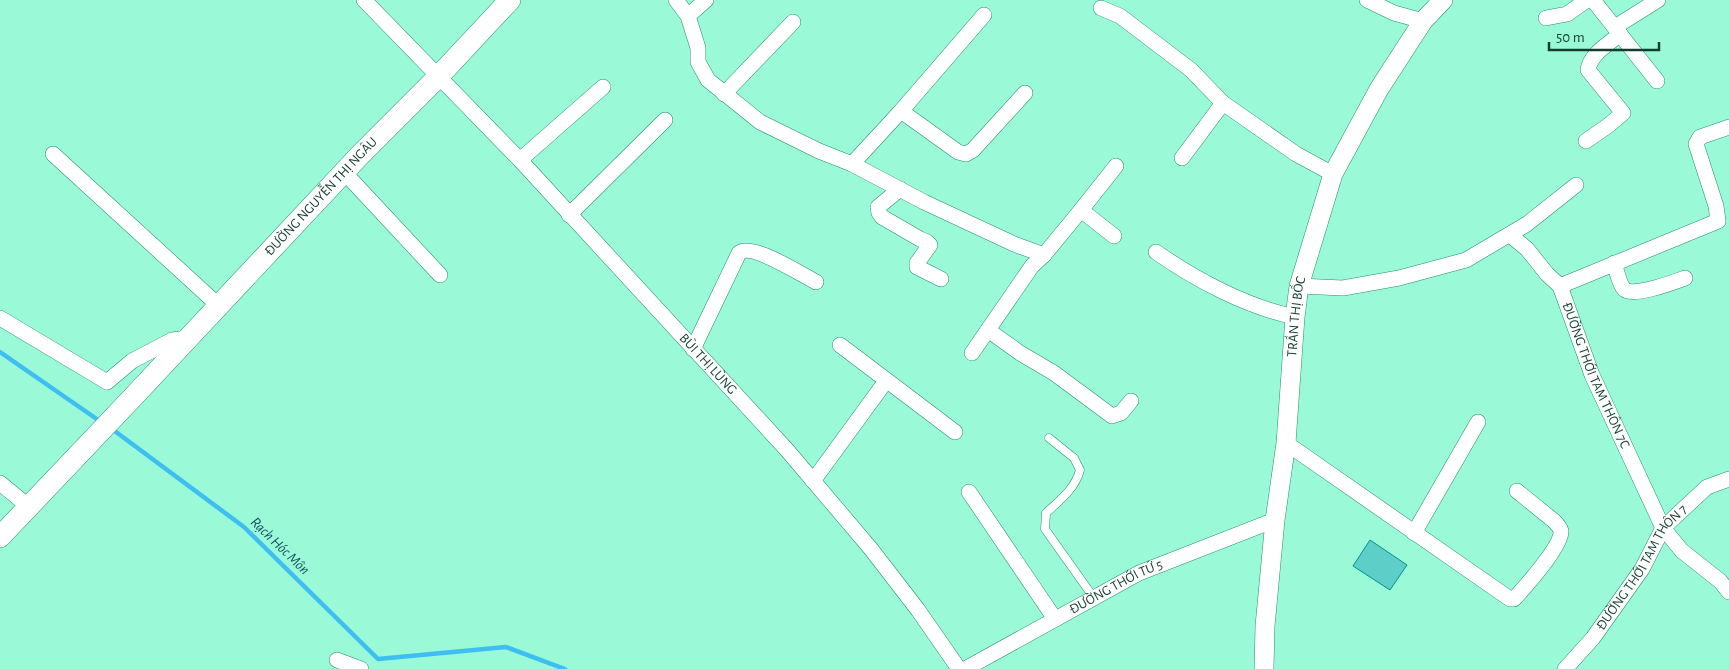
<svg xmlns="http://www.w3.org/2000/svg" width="1729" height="669" font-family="'Alegreya Sans',sans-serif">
<rect width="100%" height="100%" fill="#9afad8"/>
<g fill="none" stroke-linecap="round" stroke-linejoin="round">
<g stroke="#3fbef1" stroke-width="4.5">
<polyline points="0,352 101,422"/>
<polyline points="112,429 244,527 378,659 506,647 565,669"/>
</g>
</g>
<polygon fill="#5ecfc8" stroke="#00928c" points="1370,540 1407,565 1390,590 1353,566"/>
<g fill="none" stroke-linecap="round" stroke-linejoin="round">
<g stroke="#268e70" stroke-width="9">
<path id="service" d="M1049,438L1074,458L1080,470C1075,489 1060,500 1046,513L1045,529L1094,598"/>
</g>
<g stroke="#268e70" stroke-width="16">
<g id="minor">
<path id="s1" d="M364,0L520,160L787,450L871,549L918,610L959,669"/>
<polyline points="676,0 688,16 698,48 698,62 708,80 760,122 819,151 852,164 924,202 1014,244 1044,255 1081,210 1114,236"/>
<polyline points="1367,0 1394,13 1423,21"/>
<polyline points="1593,0 1657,81"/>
<polyline points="1101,8 1120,16 1191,70 1223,103 1296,154 1333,174"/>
<polyline points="688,16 706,0"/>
<polyline points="1546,18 1567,14 1587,0"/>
<polyline points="1615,27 1658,0"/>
<polyline points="724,94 793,22"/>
<polyline points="901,111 958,152 966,154 973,150 1025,93"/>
<path d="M1586,141L1609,125L1623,113L1588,70C1590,54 1609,44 1620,34"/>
<polyline points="53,154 218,305"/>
<polyline points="1182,158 1223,103"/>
<polyline points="520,160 603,87"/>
<polyline points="852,164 901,111 984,15"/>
<polyline points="344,172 440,275"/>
<polyline points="900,189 878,207 879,213 882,217 920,239 927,242 930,245 917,263 917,267 941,279"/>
<polyline points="1081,210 1116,166"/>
<polyline points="569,215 665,120"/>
<path id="s2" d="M1510,235L1527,249L1547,274L1560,286L1592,375L1663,528L1682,551L1720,581L1729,592"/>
<path d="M1156,252C1196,280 1247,307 1295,317"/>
<path d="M1614,263C1617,271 1619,284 1624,289C1632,298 1674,282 1685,278"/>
<polyline points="1299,286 1343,288 1399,278 1466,260 1527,224 1576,185"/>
<polyline points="1560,286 1718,221 1716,206 1696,144 1700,137 1729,127"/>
<polyline points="0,318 107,382 132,361 172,340 189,338"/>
<polyline points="988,330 1020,353 1054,373 1112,416 1121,413 1131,401"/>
<polyline points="840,345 955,432"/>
<path d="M693,349L739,253C751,242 802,275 816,282"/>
<polyline points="972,353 1032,266 1044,255"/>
<path d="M1286,443L1510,599H1514C1525,587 1562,546 1561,531C1560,527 1557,524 1554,521L1517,491"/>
<polyline points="813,481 886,381"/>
<polyline points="0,483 28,506"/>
<polyline points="969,492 1055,619"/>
<polyline points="1414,533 1478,422"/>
<polyline points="337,660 361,669"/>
<path id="s3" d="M965,669L1139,573L1275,520"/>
<path id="s4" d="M1565,669L1593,638L1642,569L1663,528L1707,487L1729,479"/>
</g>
</g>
<g stroke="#268e70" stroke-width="20">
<g id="tertiary">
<path id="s5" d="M1264,669L1265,626L1275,520L1286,443L1295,317L1299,286L1333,174L1379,89L1423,21L1443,0"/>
</g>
</g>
<g stroke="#268e70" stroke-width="22">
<g id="secondary">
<path id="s6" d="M0,537L134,396L360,155L438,77L510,0"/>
</g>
</g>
<use href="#service" stroke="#fff" stroke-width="8"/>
<use href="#minor" stroke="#fff" stroke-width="15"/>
<use href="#tertiary" stroke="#fff" stroke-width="19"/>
<use href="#secondary" stroke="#fff" stroke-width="21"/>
</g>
<g text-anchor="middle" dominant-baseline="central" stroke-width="4.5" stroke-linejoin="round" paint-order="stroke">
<g font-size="14" fill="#143d30" stroke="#9afad8">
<text stroke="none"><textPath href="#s6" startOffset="468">ĐƯỜNG NGUYỄN THỊ NGÂU</textPath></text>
<text stroke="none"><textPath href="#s5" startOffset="354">TRẦN THỊ BỐC</textPath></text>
<text stroke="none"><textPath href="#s1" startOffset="501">BÙI THỊ LÙNG</textPath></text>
<text stroke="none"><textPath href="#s2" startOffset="168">ĐƯỜNG THỚI TAM THÔN 7C</textPath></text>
<text stroke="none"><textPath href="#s4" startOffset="128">ĐƯỜNG THỚI TAM THÔN 7</textPath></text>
<text stroke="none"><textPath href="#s3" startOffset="172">ĐƯỜNG THỚI TỨ 5</textPath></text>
</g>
<g font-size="15" font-style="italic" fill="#1c4f64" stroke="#9afad8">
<text transform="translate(280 546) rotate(44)">Rạch Hóc Môn</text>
</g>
</g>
<path d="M1549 42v8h110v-8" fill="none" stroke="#143d30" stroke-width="2.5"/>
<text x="1556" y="42" font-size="15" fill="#143d30" stroke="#9afad8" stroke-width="4" paint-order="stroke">50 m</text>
</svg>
